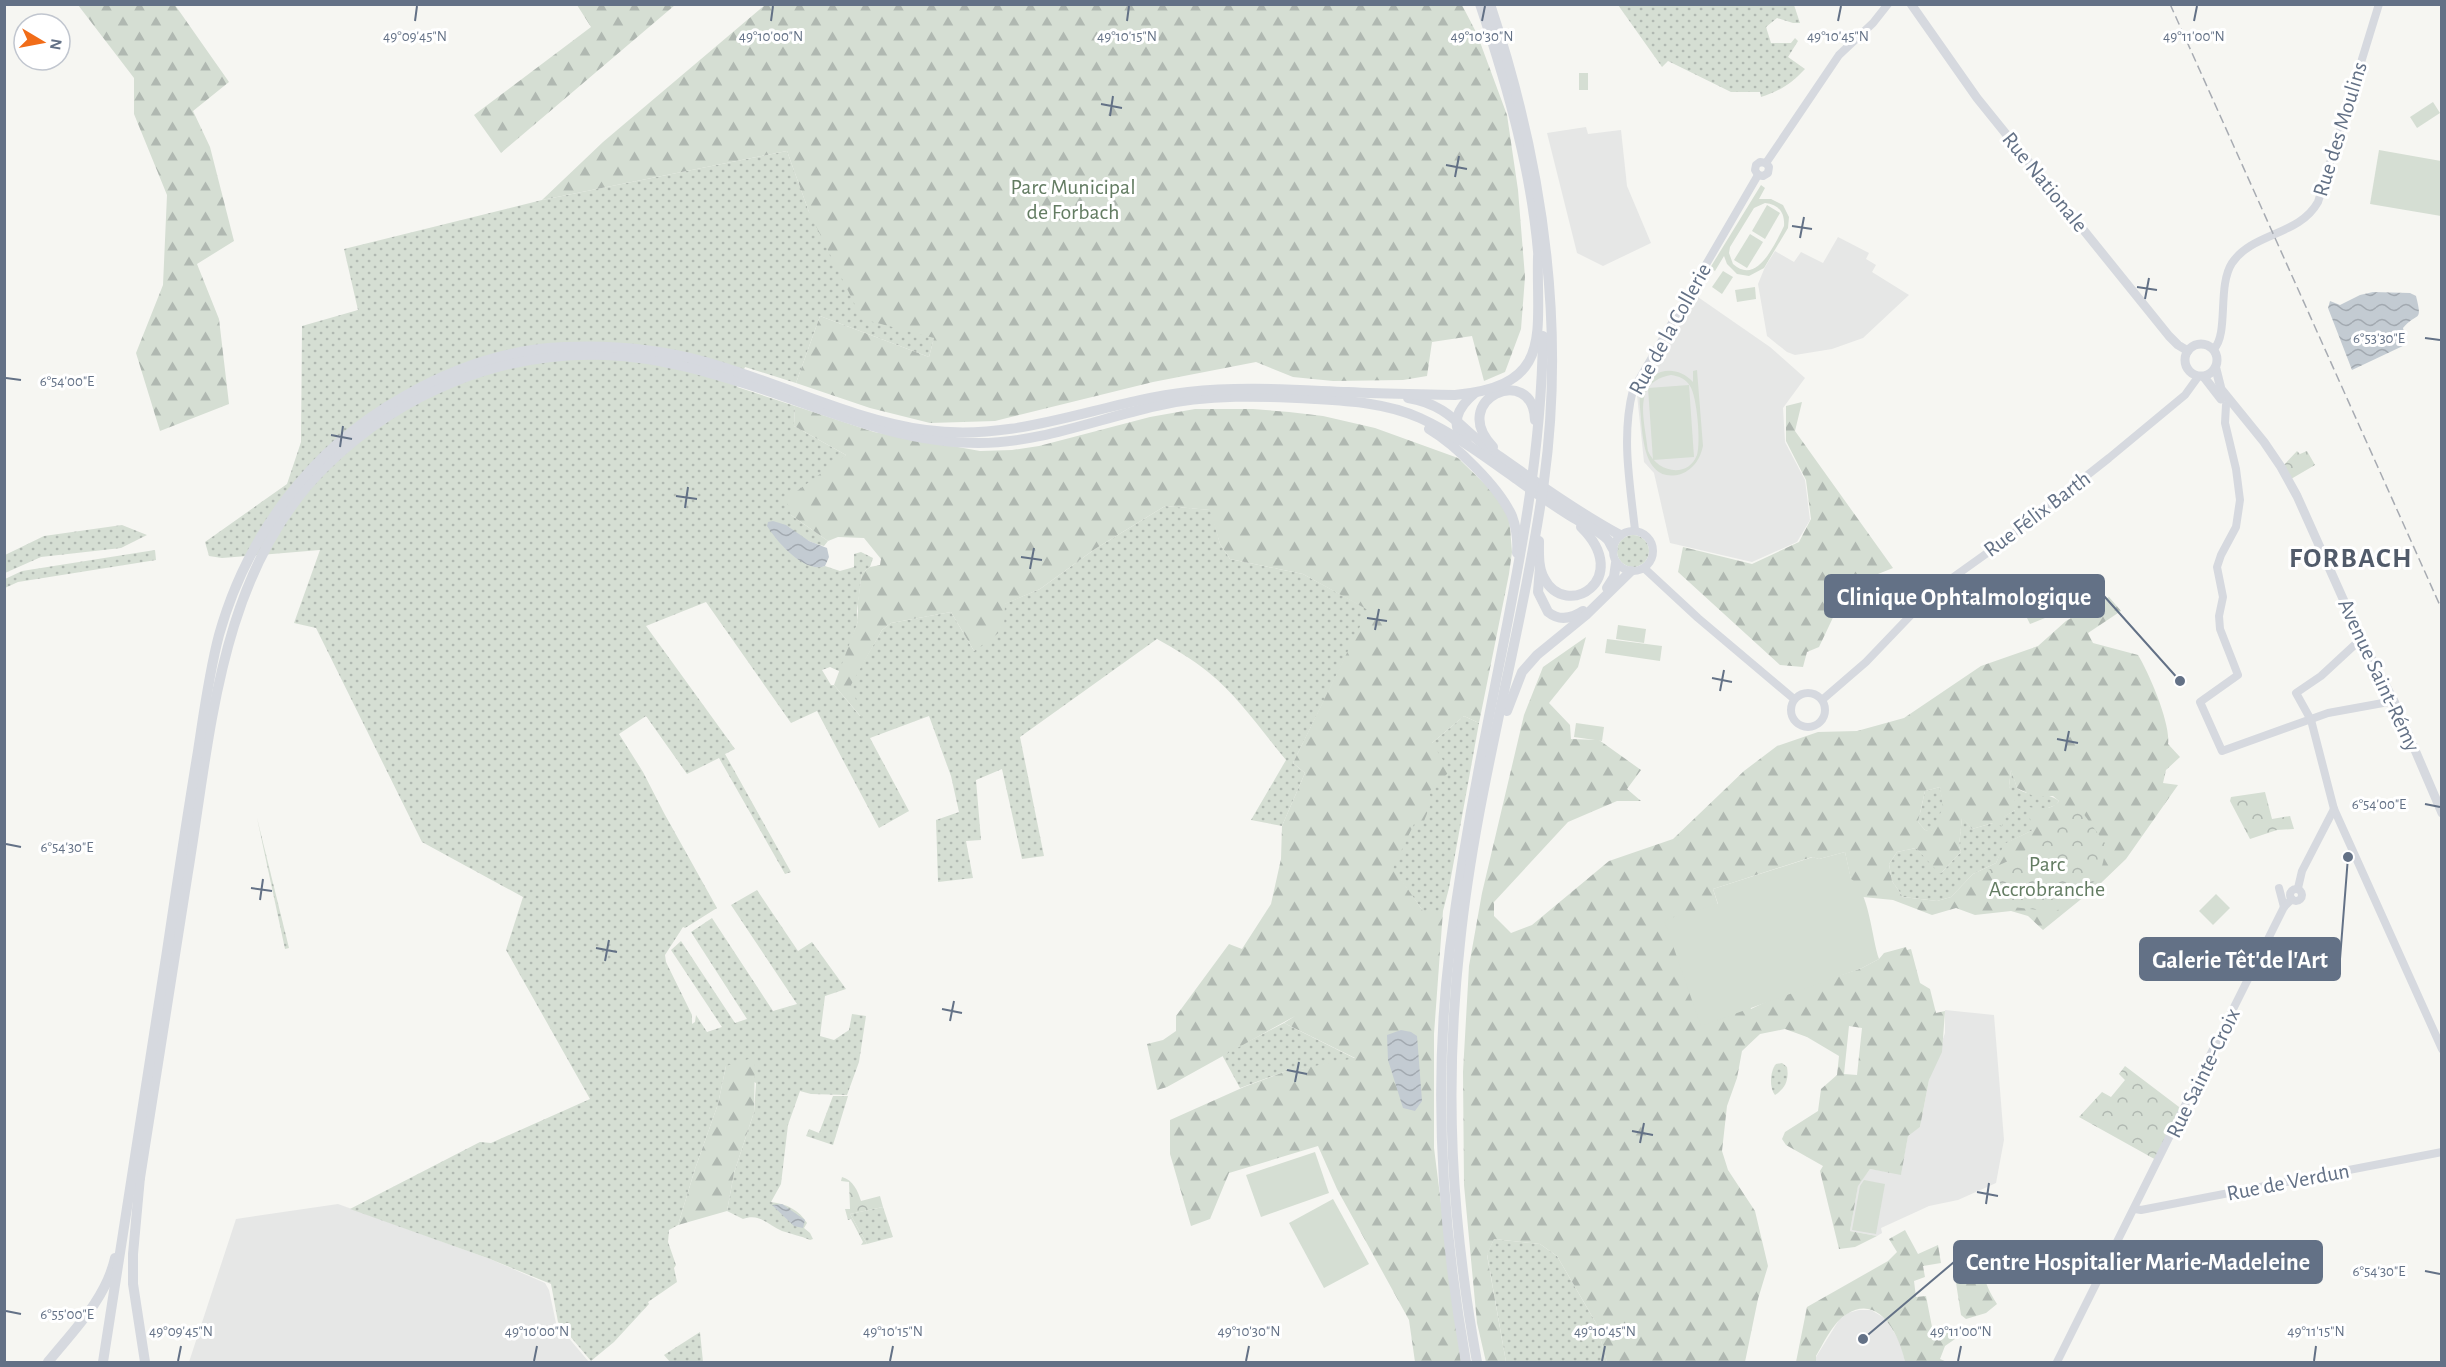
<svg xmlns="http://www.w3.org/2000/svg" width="2446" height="1367" font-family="'Alegreya Sans',sans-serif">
<defs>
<pattern id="grass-dots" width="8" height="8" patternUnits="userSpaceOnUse" patternTransform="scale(1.5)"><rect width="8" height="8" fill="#d5ded3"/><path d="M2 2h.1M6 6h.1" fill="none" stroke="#b0b8b1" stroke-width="1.8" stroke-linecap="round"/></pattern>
<pattern id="forest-firs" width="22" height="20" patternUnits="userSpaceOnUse" patternTransform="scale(1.5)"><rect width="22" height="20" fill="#d5ded3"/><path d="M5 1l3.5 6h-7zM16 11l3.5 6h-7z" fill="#b0b8b1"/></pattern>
<pattern id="park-crowns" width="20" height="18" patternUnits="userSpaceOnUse" patternTransform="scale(1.5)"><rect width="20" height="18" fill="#d5ded3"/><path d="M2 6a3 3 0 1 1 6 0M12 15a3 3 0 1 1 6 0" fill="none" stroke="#b0b8b1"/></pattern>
<pattern id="water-waves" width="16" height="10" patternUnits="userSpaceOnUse" patternTransform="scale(1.5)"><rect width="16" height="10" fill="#c3cbd2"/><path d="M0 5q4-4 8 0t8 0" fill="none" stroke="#a2a9b0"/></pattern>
</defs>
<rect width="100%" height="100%" fill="#f6f6f2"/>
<g fill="#e6e7e6">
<polygon points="1586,127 1588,134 1621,130 1627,186 1651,243 1603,266 1577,253 1547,133"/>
<polygon points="1838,237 1869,253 1866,259 1876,265 1872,272 1909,295 1863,338 1832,349 1795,355 1787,352 1767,336 1758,284 1765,267 1775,251 1794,262 1801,252 1823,263"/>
<polygon points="1695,295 1770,347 1805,378 1783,408 1785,442 1805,480 1810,520 1797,542 1752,562 1670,543 1654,473 1644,462 1637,395"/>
<polygon points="1945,1010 1994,1015 2004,1140 1996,1183 1958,1200 1929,1206 1916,1212 1881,1228 1882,1233 1877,1236 1850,1231 1858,1185 1870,1169 1901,1174 1908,1135 1920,1127 1929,1080 1945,1033"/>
<polygon points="338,1204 490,1259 545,1283 549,1290 556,1323 589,1362 189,1362 236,1219"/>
<polygon points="1859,1310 1871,1310 1886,1319 1901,1344 1905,1362 1816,1362 1816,1357 1839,1320 1848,1313"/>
</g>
<g fill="url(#grass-dots)">
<path d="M1618,5H1794L1800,23H1793L1777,18L1766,27L1771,43H1791L1795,38L1798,41L1788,57L1805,69C1792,83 1780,91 1761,97L1760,92H1731L1668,61L1662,67Z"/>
<path d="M787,151L809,212L934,338L929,357L820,316L796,383L745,367L737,387L795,406L794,426L846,455L791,515L828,541L824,546C812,543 797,537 789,527L785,548C795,557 811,571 825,566L840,571L854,567V554L861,552L873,558L870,567L862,573L857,611L858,621L841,672L830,667L822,670L831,685H834L860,716L850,685L882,630L891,623L951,612L974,651L1004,604L1040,589L1095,549L1165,506L1211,510L1220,544L1230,559L1303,574L1369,610L1293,763L1305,773L1282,826L1251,820L1286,760C1261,730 1238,696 1208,672C1192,659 1175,649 1157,639L1020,737L1044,856L1022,859L1002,769L976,780L981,840L966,841L973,878L938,882L936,820L959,812L951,776L929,716L870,738L909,811L879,828L817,711L791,723L706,602L646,626L735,749L725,754L791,872L785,874L719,758L687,774L646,716L619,734L643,772L664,813L717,908L685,928L683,927L665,955L666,962L692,1015V1024L695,1022L696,1015L707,1032L722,1027L671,950L681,941L735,1023L747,1019L691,932L712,918L773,1011L797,1004L731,905L757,890L798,951L812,942L846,989L825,996L820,1036L834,1040L849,1030L852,1014L866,1016L859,1062L847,1095L811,1094L800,1091L788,1125L781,1184L771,1202C787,1204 799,1210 807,1223L804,1228L810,1233L813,1239L810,1240C801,1236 791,1234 782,1231C768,1225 760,1213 743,1219L727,1211L734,1173L754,1112L756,1083L726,1066L718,1104L695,1169L678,1225L669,1230L668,1242L676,1265L674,1268L677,1282L648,1302L649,1304L614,1342L591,1361L558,1322L551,1284L490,1259L350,1209L480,1142L491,1143L590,1099L506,950L523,897L422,842L316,628L294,623L320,550L222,558L209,556L205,542L287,484L301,442L302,326L358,310L344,249L542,200Z"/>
<polygon points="122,525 147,535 121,548 41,557 5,573 5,555 44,536"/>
<circle cx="1633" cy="551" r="16"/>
<polygon points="155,550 156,560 18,582 5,588 5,579 22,571"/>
<polygon points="1464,716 1479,723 1449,888 1443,911 1423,911 1392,868 1428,792 1432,743"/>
<path d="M2011,769L2017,788C2031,799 2046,790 2059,801L2056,805L2045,809L2033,830L2005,844L1996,863L1973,874L1951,897L1937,901L1903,897L1892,881L1889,864L1897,852L1916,848L1941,873L1961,852L1959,846L1962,817L1972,829L1993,823L2015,810L2009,786Z"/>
<polygon points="1940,787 1944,808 1931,832 1925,830 1918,822 1925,791"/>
<polygon points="257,818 289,948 285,949"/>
<polygon points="1284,1023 1356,1059 1284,1072 1240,1088 1222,1055"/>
<path d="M1782,1063L1787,1067C1789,1079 1786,1088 1775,1095C1769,1088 1770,1071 1776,1064Z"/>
<polygon points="833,1096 848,1096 833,1145 806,1136 809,1129 819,1133"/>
<polygon points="883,1207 893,1237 867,1244 850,1214"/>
<polygon points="1494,1239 1540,1244 1557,1256 1596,1323 1607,1362 1506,1362 1487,1254"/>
<polygon points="700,1332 703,1362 670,1362 664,1355"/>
</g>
<g fill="url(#forest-firs)" fill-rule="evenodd">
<polygon points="78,5 175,5 229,82 193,111 210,147 234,241 197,264 219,319 229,404 160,431 136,353 163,285 167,195 134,114 134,78"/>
<polygon points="577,5 675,5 501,153 474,115 591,27"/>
<polygon points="765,5 1462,5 1477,34 1507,115 1518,190 1525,277 1521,329 1505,372 1484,381 1472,336 1432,342 1427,376 1403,380 1333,381 1293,377 1256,362 1153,382 995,421 930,423 870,408 796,383 820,316 929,357 934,338 862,319 809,212 787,151 542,200 603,142"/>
<polygon points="1802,402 1795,431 1893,568 1848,586 1819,647 1807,652 1803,667 1780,665 1678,572 1683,547 1752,564 1799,542 1811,519 1806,480 1786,441 1786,406"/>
<polygon points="795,406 874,432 980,451 1012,450 1039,446 1150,417 1195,409 1253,409 1289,412 1323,416 1375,428 1458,458 1492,491 1509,515 1512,552 1509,574 1479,723 1464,716 1432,743 1450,771 1429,792 1432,801 1424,821 1415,822 1393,868 1423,911 1443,911 1434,1034 1434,1148 1461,1362 1415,1362 1409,1320 1337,1189 1318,1146 1229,1173 1210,1219 1191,1226 1170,1154 1170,1120 1244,1087 1284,1072 1355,1058 1284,1023 1295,1016 1167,1087 1157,1090 1147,1044 1163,1040 1176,1031 1176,1016 1229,944 1242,949 1271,904 1281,859 1282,826 1305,773 1293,763 1368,610 1303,574 1230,559 1220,544 1210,510 1165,506 1095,549 1040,589 1005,604 1004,629 974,651 951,612 891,623 882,630 851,685 862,718 834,685 858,621 858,601 862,573 870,567 880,565 881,559 864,538 838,537 828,541 791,515 786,499 846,455 794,426"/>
<path d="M2109,597L2121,611L2088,633L2093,643L2138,655C2149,673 2171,724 2168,744L2180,757L2166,770L2163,783L2178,785L2126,859L2101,883L2043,930L2028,916L2011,911L1975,915L1956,908L1932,915L1893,900L1863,897L1851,880L1845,852L1819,859L1812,857L1713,889L1751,1009L1776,997L1862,968L1879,959L1884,953L1906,947L1907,950L1911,949L1920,983L1930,989L1936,1013L1945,1011L1942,1052L1929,1080L1920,1127L1908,1136L1901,1175L1870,1169L1858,1186L1850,1231L1877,1236L1855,1247L1839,1249L1820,1171L1823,1166L1786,1145L1782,1139L1785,1132L1818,1111L1821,1089L1837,1075L1839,1056L1807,1037L1785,1029L1760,1034L1742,1051L1737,1078L1727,1106L1722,1151L1728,1170L1755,1211L1768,1266L1758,1299L1745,1362H1607L1596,1323L1557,1256L1540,1244L1494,1239L1487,1255L1506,1362H1486L1477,1323L1464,1185L1463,1072L1469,966L1482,893L1524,715L1543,667L1586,637L1578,667L1549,703L1570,725L1571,739L1599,740L1641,770L1627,789L1641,801H1617L1568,822L1494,902V916L1511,933L1532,925L1609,861L1673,839L1744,771L1777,746L1818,732L1857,731L1904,718L1981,666L2038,646L2066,621ZM2011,770L2017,788L2033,796H2053L2059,801C2052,811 2038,808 2027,807L2033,830L2004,844L1996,863L1973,874L1951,897L1937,901L1903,897L1892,881L1889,864L1897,852L1916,848L1940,874L1961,852L1959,846L1962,818L1972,829L1993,823L2002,826L2004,817L2015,810L2017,806L2009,786ZM1940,787L1943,808L1931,831L1925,830L1918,822L1925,791ZM1849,1026L1862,1028L1857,1075L1844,1074Z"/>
<polygon points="755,1057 754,1112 734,1173 727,1211 678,1225 695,1169 718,1104 726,1066"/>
<path d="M1905,1230L1918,1254L1938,1245L1941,1263L1923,1266L1925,1277L1914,1281L1916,1297L1926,1296L1933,1332L1950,1329L1955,1339L1945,1346L1940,1359L1947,1362H1905C1900,1337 1880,1293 1847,1314C1833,1322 1824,1343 1816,1356V1362H1796L1807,1307L1888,1261L1897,1252L1889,1239Z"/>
<path d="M1973,1246L1983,1251C1980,1271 1986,1287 1997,1304L1986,1313L1966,1319L1961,1315L1954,1270L1967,1267V1248Z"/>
</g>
<g fill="url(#park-crowns)">
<polygon points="2297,451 2300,454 2307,451 2315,465 2291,479 2283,466"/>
<polygon points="2265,792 2272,819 2290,816 2294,829 2277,830 2250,839 2230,801 2231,797"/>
<polygon points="2080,809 2107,846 2099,878 2055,912 2013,907 1988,870 2015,858"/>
<polygon points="2125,1066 2183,1110 2158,1161 2079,1117 2102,1092 2111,1097 2125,1080 2119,1074"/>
<path d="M842,1177C853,1180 858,1191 861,1201L880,1196L883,1207L850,1214L867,1244L861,1245L863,1242L851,1219L848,1220L845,1209H850L849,1182L841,1181Z"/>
</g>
<g fill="#d5ded3" fill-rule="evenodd">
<rect x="1579" y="73" width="9" height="17"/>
<polygon points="2433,102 2440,113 2417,128 2410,117"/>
<polygon points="2379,150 2441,161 2441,216 2370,204"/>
<path d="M1761,185L1765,188L1759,199H1771L1783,205L1789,217L1788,228L1764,268L1749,276L1737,274L1727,264L1724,256L1715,271L1710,268ZM1765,203C1778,204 1785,212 1784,226C1775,244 1757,286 1733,264L1729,253L1730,247L1754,208Z"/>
<polygon points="1767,205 1780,213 1765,239 1752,231"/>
<polygon points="1750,234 1763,242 1747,268 1734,260"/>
<polygon points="1723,271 1733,277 1722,294 1712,287"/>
<polygon points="1755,287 1756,299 1737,302 1735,290"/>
<path d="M1697,370L1703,446C1700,459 1694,469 1681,474C1646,484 1643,442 1641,420C1641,411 1638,400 1641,392C1651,368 1676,364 1693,382V371ZM1671,375C1679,376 1686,379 1690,386C1697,396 1701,443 1697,455C1687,480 1656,471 1648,451C1645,420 1631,382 1671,375Z"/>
<polygon points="1689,385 1694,457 1653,460 1648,388"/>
<polygon points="2042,609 2045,618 2030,624 2026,616"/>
<polygon points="1618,625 1646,629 1644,643 1616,639"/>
<polygon points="1607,639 1662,646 1660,661 1605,653"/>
<polygon points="1576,723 1604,727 1602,741 1574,737"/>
<path d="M1845,852L1851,879C1869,889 1872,940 1879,959L1862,968L1701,1026L1664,920L1718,904L1713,889L1813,857L1819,859Z"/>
<polygon points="2216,894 2230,908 2213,925 2199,911"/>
<polygon points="1315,1152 1329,1193 1261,1217 1246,1175"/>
<polygon points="1864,1180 1885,1184 1876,1234 1852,1230 1860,1186"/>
<polygon points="1333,1199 1369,1264 1324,1288 1289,1223"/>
</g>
<g fill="url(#water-waves)">
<path d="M2373,292L2410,293L2416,296C2423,324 2417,311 2403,328L2407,344L2352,370L2328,308L2330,301L2340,305L2360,295Z"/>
<path d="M773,521L786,525L809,541L827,548L829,557L825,566C805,574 777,542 767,526L768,522Z"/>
<polygon points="1401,1030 1411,1032 1417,1036 1422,1101 1415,1111 1403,1108 1388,1060 1387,1035"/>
<polygon points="782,1204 805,1220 803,1228 794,1226 772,1205"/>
</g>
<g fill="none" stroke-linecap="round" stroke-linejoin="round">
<g stroke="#d6d9df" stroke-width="8">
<polyline points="1766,163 1839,55 1873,23 1888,4"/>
<polyline points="1758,175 1755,170 1756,165 1760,162 1766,163"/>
<polyline points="1758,175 1763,176 1768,173 1769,167 1766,163"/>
<path d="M2214,349C2229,333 2217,286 2232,263C2253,232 2299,236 2318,202L2379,4"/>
<polyline points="2226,405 2225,423 2236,469 2240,500 2236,527 2221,555 2217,567 2223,597 2219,616 2220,629 2238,675 2200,702 2222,751 2328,713 2394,701"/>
<path d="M1635,530C1630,484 1621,436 1633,390L1758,175"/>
<circle cx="1633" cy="551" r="20"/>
<polyline points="1644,568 1698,618 1794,699"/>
<polyline points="2361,639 2321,676 2296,693 2311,720 2334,809 2442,1049"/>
<circle cx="1808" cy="710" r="17"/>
<polyline points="1822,700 1866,662 1934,591 2004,541 2109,458 2185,395 2198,377"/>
<polyline points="2279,888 2284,907"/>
<polyline points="2298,888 2302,871 2334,809"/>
<circle cx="2296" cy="895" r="6"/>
<polyline points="2135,1209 2141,1210 2442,1152"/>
<polyline points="2057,1362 2284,907 2292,899"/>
</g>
<g stroke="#d6d9df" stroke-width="9">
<polyline points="1911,4 1977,98 2169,336 2178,345 2188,351"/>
<circle cx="2201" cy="360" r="16"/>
<polyline points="2216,369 2221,389 2264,442 2281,467 2297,496 2361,639 2394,701 2442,813"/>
<polyline points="2204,377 2221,399"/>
</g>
<g stroke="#d6d9df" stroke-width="10">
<path d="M1480,4C1508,88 1533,175 1539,264"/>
<path d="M1408,398C1448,404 1462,430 1492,451C1533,480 1576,511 1620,535"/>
<path d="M1429,429C1456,445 1499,487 1512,516C1516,527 1518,540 1517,553"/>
<path d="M1467,443C1448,425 1458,407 1475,393"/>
<path d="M1493,447C1447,399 1533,362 1535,420"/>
<path d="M1539,541C1539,553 1538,567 1544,578C1566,621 1634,579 1581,527"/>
<path d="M1540,567L1538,592L1548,612C1559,621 1571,619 1583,611"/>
<polyline points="1607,588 1614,577 1616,563"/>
<polyline points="1507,711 1522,672 1537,655 1586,615 1631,571"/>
<polyline points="140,1177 133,1254 133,1284 145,1362"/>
<path d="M140,1178C156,1076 172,974 188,872C211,732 219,571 326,466C401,392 501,351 606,355C660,357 712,373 762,389C834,413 902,443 979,443C1040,443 1097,419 1156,406C1208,394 1262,396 1315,399C1350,401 1387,403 1420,418C1455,434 1487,458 1519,481C1536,493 1554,506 1572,517C1583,524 1599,530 1608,540C1610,543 1611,546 1613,549"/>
<path d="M48,1362C73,1331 106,1299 115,1258"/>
<path d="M103,1362C125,1225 146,1088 167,951C177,884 187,817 198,751C204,712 209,673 219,635C247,535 312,448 403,397C452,369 508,349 565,347C611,345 657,349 702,361C777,381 848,419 926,430C1019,443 1099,402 1188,392C1242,386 1295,390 1348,392C1384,394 1419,394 1455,395C1555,386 1536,333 1538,257"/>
<path d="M1466,1362C1442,1227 1433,1085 1450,948C1459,877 1471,807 1485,737C1511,601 1541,477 1543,336"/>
<path d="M1477,1362C1451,1219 1444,1088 1460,943C1476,787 1522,636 1544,481C1566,320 1541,157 1490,4"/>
</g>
<polyline stroke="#a7abb2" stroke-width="1.5" stroke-dasharray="9 4.5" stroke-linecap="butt" points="2170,4 2442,610"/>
</g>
<path fill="none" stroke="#637186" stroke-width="2" d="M415,21L417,6M771,21L773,6M1127,21L1129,6M1482,21L1485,6M1838,21L1841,6M2194,21L2197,6M1101,104L1122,108M1110,116L1113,96M1446,165L1467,169M1455,177L1459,156M1792,226L1812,229M1800,238L1804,217M2137,287L2157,290M2145,299L2149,278M2425,338L2440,340M6,378L21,380M331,435L352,439M340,447L343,426M676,496L697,499M685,508L688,487M1021,557L1042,560M1030,569L1034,548M1367,618L1387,621M1375,630L1379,609M1712,678L1732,682M1720,691L1724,670M2057,739L2078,743M2065,751L2069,731M2425,804L2440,807M6,844L21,847M251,888L272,891M260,900L263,879M596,948L617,952M605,961L609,940M942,1009L962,1013M950,1021L954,1001M1287,1070L1307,1074M1295,1082L1299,1062M1632,1131L1653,1135M1640,1143L1644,1123M1977,1192L1998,1196M1986,1204L1989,1183M2425,1271L2440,1274M6,1311L21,1314M178,1361L181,1346M534,1361L537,1346M890,1361L893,1346M1246,1361L1249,1346M1602,1361L1605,1346M1958,1361L1961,1346M2314,1361L2316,1346"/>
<g text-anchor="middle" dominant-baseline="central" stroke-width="6" stroke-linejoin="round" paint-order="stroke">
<g font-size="22" fill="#637186" stroke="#fff">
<text transform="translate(2340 129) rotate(-73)">Rue des Moulins</text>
<text transform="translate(2045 182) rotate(51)">Rue Nationale</text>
<text transform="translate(1670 329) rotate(-61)">Rue de la Collerie</text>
<text transform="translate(2037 514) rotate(-37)">Rue Félix Barth</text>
<text transform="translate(2379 675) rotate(65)">Avenue Saint-Rémy</text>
<text transform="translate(2203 1073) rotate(-64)">Rue Sainte-Croix</text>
<text transform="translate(2288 1182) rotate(-11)">Rue de Verdun</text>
</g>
<g font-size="22" fill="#637c62" stroke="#fff">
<text x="1073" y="187">Parc Municipal<tspan x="1073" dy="25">de Forbach</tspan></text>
<text x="2047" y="864">Parc<tspan x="2047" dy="25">Accrobranche</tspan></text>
</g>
<g font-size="28" font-weight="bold" letter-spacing="1.5" fill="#515b6a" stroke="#fff">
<text x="2351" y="559">FORBACH</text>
</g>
</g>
<g font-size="15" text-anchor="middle" fill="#637186" stroke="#fff" stroke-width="6" stroke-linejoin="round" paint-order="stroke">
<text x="415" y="41">49°09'45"N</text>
<text x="771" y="41">49°10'00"N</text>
<text x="1127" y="41">49°10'15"N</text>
<text x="1482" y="41">49°10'30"N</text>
<text x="1838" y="41">49°10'45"N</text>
<text x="2194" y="41">49°11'00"N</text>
<text x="2379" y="343">6°53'30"E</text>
<text x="67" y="386">6°54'00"E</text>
<text x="2379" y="809">6°54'00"E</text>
<text x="67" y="852">6°54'30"E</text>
<text x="2379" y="1276">6°54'30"E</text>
<text x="67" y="1319">6°55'00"E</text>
<text x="181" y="1336">49°09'45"N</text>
<text x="537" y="1336">49°10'00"N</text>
<text x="893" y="1336">49°10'15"N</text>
<text x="1249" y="1336">49°10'30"N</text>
<text x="1605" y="1336">49°10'45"N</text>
<text x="1961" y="1336">49°11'00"N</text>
<text x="2316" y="1336">49°11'15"N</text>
</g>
<path fill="none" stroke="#637186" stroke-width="2" d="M2180 681L2104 596M2348 857L2340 959M1863 1339L1954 1262"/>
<g fill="#637186" stroke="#fff" stroke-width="2">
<circle cx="2180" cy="681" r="6"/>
<circle cx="2348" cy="857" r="6"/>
<circle cx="1863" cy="1339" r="6"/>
</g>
<g fill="#637186" stroke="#637186" stroke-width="2">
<rect x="1825" y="575" width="279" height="42" rx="6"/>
<rect x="2140" y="938" width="200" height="42" rx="6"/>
<rect x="1954" y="1241" width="368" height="42" rx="6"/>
</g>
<g font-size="24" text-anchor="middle" font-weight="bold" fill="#fff">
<text x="1964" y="605">Clinique Ophtalmologique</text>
<text x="2240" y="968">Galerie Têt'de l'Art</text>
<text x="2138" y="1270">Centre Hospitalier Marie-Madeleine</text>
</g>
<rect width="2446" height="1367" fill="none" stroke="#637186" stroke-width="12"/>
<g transform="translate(42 42) rotate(100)"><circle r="28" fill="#ffffff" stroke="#c1c6cf" stroke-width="1.5"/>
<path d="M0-4.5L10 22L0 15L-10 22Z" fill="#f16c18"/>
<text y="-9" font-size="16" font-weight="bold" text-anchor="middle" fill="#637186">N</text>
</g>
</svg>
